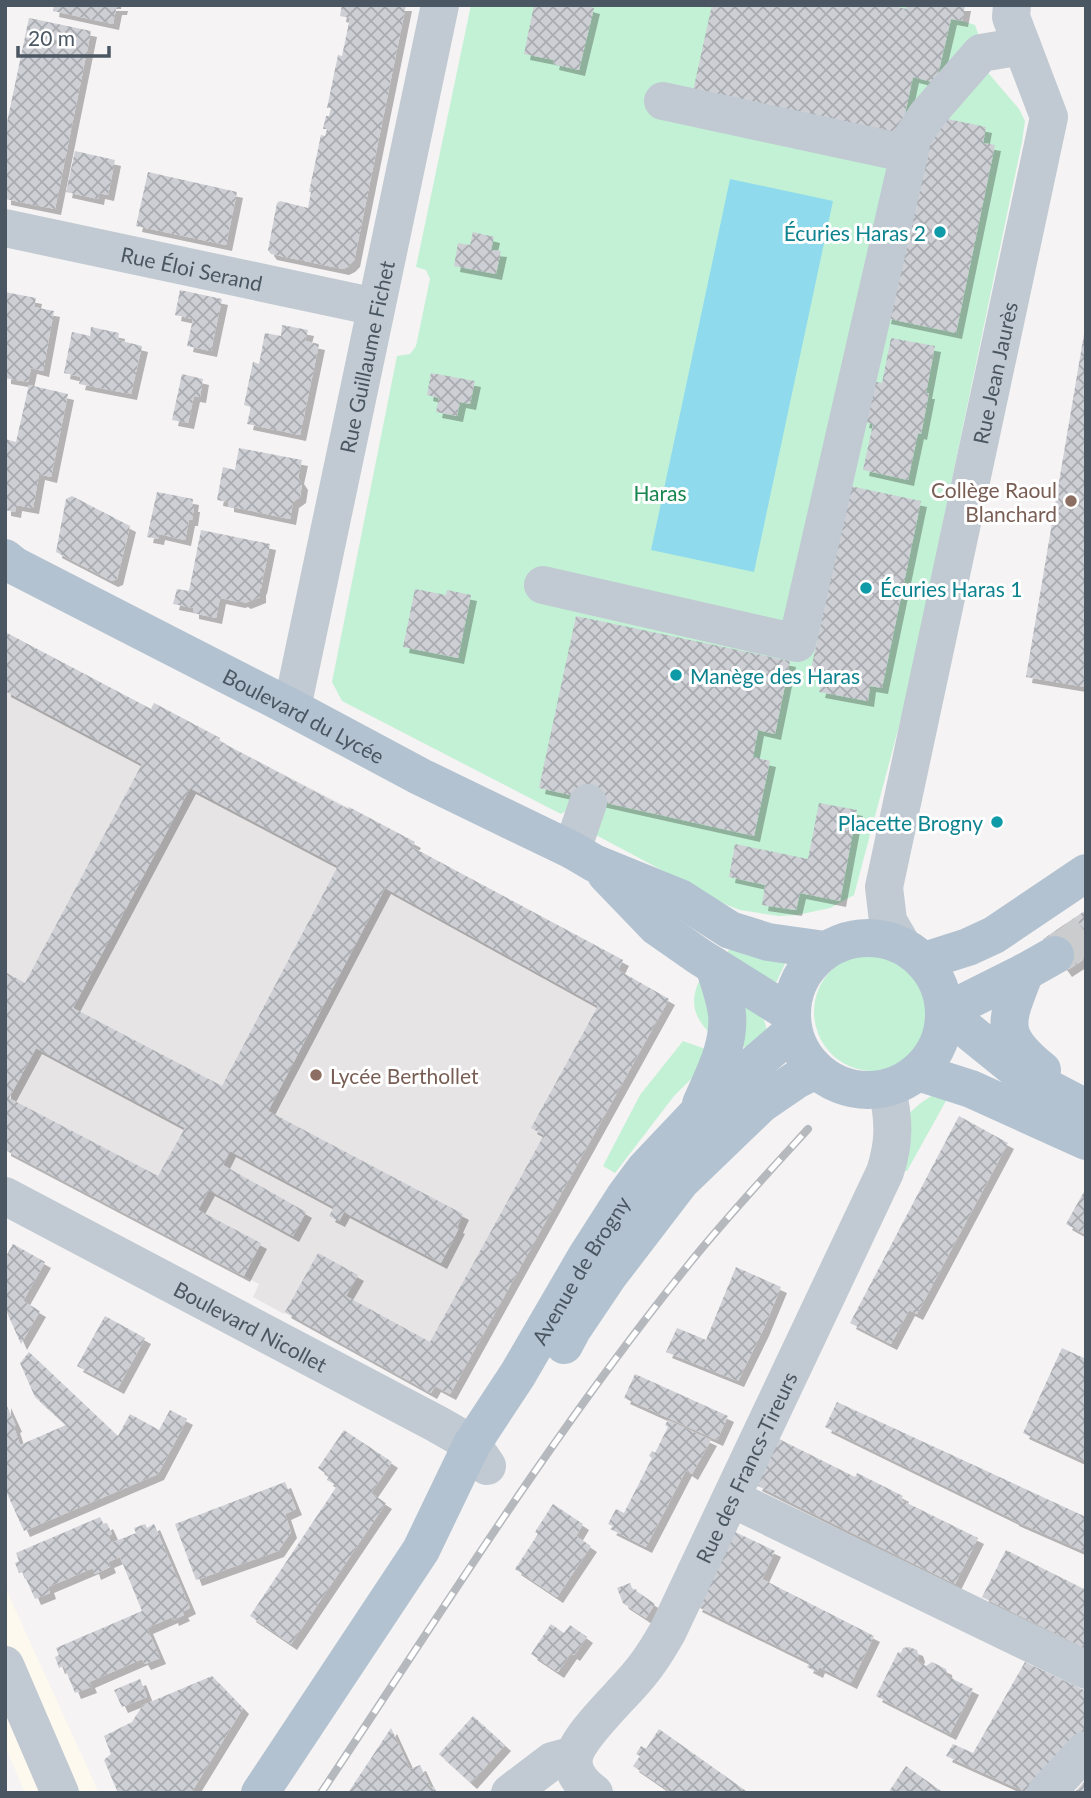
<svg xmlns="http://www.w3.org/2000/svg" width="1091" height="1798" font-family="Lato,sans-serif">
<defs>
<pattern id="building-cross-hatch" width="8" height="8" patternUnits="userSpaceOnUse" patternTransform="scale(1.75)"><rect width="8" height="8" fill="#cdcfd5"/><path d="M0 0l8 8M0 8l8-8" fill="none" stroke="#a8abb0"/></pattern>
<filter id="shadow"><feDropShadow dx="6" dy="6" stdDeviation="0" flood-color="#0004"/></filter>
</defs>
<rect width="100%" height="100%" fill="#f5f3f3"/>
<polygon fill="#fdf9ef" points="5,1587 99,1793 25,1793 5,1746"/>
<polygon fill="#e6e4e5" points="5,632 151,709 154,703 220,738 219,741 415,842 412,848 623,960 618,970 669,999 450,1394 435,1386 431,1393 285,1313 284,1314 253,1297 259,1284 5,1150"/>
<g fill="#c3f1d5">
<polygon points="471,5 965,5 962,21 975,25 979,36 984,68 1019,109 1025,121 1022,142 907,696 854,895 830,908 797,915 779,916 740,910 727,905 596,835 567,810 561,814 342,701 332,682 397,356 410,354 416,346 430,279 426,270 416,267"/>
<polygon points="733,943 789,955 774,987 726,955"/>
<circle cx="873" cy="1012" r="59"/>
<path d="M700,979L714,1037C695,1020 688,1003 700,979Z"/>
<polygon points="739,997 764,1020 767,1030 753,1054 739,1043"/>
<polygon points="683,1041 711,1051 704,1066 674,1096 615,1173 603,1166 640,1095"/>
<polygon points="933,1095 948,1097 907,1171 904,1171 906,1116 922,1102"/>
</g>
<polygon fill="#90daee" points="730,179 833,201 754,572 651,550"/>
<g fill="url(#building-cross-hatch)" fill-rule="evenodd" filter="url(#shadow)">
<polygon points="54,5 122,5 121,9 116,9 113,24 53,11"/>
<polygon points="342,5 406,5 354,261 349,266 343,269 271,254 268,250 277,203 280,201 308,208 311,192 309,192 321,135 325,136 327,129 323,129 326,116 329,116 331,108 327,108 338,55 342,56 350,18 340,16"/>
<polygon points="534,5 583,5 594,8 579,70 553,64 554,60 524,54"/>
<polygon points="712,5 890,5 906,9 907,5 965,5 962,21 951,19 936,83 913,77 900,137 693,91"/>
<polygon points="29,18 91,31 55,209 5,199 5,132"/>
<polygon points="938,117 986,127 983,143 995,145 956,333 885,318 924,130"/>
<polygon points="75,151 115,160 108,195 99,193 98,199 66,192"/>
<polygon points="148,172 237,192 226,245 136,226"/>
<polygon points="473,232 494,237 491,250 501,251 496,274 454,266 458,243 470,245"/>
<polygon points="180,290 222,299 211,351 187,346 193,319 175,315"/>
<polygon points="5,292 36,298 34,307 54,311 43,371 31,368 28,382 5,378"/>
<polygon points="282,325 308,330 305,341 319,344 300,435 247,424 251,407 244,405 253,362 259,364 265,333 281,336"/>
<polygon points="91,327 119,333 118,340 142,346 131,394 79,384 81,377 64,373 72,332 90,336"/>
<polygon points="1084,334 1086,334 1086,687 1026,677"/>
<polygon points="891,338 935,346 926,393 929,393 921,434 918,433 908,480 863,470 873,424 863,422 872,381 882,383"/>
<polygon points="431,373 475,381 470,404 460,402 457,416 436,412 439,398 427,395"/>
<polygon points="182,374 203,379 200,397 194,396 188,423 172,420"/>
<polygon points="29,385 68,394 51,477 39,474 33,508 16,505 15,512 5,510 5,439 16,442"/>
<polygon points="239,448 302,460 298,478 302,484 300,497 293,502 290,519 228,506 228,502 217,500 223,467 235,470"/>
<polygon points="850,486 921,501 882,688 870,686 868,701 819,692 823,677 810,674"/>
<polygon points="157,492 193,499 192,506 194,506 192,520 189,520 185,540 159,534 158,539 147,537"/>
<polygon points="72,496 130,526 117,579 112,581 56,552 66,499"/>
<polygon points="201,530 270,544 261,588 260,589 260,597 245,603 242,601 239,602 220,598 216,618 193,613 193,608 173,604 177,589 189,591"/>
<polygon points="415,589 446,595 447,590 471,595 458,658 403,647"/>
<polygon points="576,616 790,661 775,734 758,730 755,746 753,757 770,761 754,836 539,788"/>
<path d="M5,632L151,709L154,703L220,738L219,741L348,809L349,807L415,842L412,847L623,960L618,970L669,999L450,1394L435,1386L431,1393L285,1312L318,1253L358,1275L346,1296L430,1342L544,1135L531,1128L598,1006L385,888L268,1111L463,1214L457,1227L459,1228L441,1263L344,1212L339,1221L329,1216L334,1207L230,1151L223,1165L306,1212L293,1236L209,1190L198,1210L261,1243L244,1276L5,1150V972L25,983L142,764L5,691ZM190,788L338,866L222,1086L73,1008ZM36,1048L185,1128L158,1176L9,1098Z"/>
<polygon points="819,803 857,810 840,901 800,893 796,910 762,905 765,885 729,877 735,844 808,859"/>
<polygon points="1086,910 1086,958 1066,971 1043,939"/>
<polygon points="959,1116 1008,1143 917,1314 909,1310 891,1344 850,1323"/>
<polygon points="1086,1188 1086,1235 1066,1224"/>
<polygon points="13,1244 45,1262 23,1301 40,1311 21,1344 5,1308 5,1258"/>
<polygon points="736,1267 781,1287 763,1330 738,1381 666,1352 677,1328 706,1340"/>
<polygon points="105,1316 145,1338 118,1388 77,1366"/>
<polygon points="1062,1348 1086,1359 1086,1462 1023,1433"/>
<polygon points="29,1352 118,1436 130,1414 159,1430 170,1410 187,1419 158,1474 24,1531 5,1489 5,1402 16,1426 14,1427 20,1445 66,1425 35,1397 20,1363"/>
<polygon points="635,1374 728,1416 717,1440 624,1398"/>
<polygon points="837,1402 1086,1517 1086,1552 1013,1520 1013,1519 825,1427"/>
<polygon points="668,1420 711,1440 692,1474 686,1470 646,1547 610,1529 613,1526 608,1524 616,1509 624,1513 652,1458 649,1456 652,1451 655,1453 668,1427 665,1425"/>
<polygon points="344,1430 392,1462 371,1493 386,1503 291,1644 250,1616 337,1486 327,1480 329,1476 318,1468"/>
<polygon points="779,1439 855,1477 857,1473 903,1496 901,1500 978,1538 955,1584 756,1485"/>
<polygon points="285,1482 296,1509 285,1514 291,1532 278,1551 196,1580 175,1524"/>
<polygon points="553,1504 583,1524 576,1536 591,1546 557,1597 515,1569 538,1534 535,1532"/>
<polygon points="100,1517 104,1525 107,1523 112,1534 108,1536 111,1543 136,1533 134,1528 145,1524 147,1528 154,1524 190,1608 182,1612 184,1615 173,1620 172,1617 147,1628 160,1658 145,1664 142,1659 89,1682 91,1687 75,1693 64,1666 59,1668 55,1657 59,1655 56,1648 142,1611 120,1557 108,1562 110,1567 95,1574 93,1568 48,1587 50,1593 35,1599 23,1572 19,1573 15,1563 19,1561 16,1553"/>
<polygon points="733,1531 775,1551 762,1579 874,1636 851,1683 819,1667 817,1672 807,1667 810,1662 696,1606"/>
<polygon points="1006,1550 1086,1590 1086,1652 1077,1648 1079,1645 982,1597"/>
<polygon points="630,1583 632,1588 655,1604 646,1618 623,1603 617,1588"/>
<polygon points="551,1624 564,1633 570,1625 587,1637 574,1655 571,1653 558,1672 531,1654"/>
<polygon points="909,1647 917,1650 919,1656 917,1661 926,1666 932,1662 946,1669 947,1676 973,1689 950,1734 876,1696 898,1652 901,1653 903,1648"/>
<polygon points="1025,1662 1086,1691 1086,1733 1028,1793 946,1756 953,1744 973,1753"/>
<polygon points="212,1676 243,1708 191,1793 118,1793 104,1760 111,1754 104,1736 132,1722 143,1705"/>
<polygon points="140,1679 147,1697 122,1707 114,1690"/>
<polygon points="473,1716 505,1745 471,1783 439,1754"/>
<polygon points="391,1728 410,1769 420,1765 431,1788 434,1787 437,1793 348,1793"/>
<polygon points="659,1729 749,1793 672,1793 633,1766 640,1756 636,1754 641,1746 646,1749"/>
<polygon points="906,1766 944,1793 888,1793"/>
<polygon points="1086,1780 1086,1793 1074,1793"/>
</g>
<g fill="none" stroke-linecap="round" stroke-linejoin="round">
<polyline stroke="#caccce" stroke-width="38" stroke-dasharray="38 19" stroke-linecap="butt" points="1055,955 1086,933"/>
<g stroke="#c1cad2" stroke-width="38">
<polyline points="909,154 912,138 927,115 981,53 1022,46"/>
<path id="s1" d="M5,228L376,307"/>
<polyline points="543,585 797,643 909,154 663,101"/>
<path id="s2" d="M292,708L440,5"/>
<polyline points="572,850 588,803"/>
<path id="s3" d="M902,945L888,921L884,887L1049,117L1011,17L1012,5"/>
<path id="s4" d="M5,1196L437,1424L472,1444L487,1466"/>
<polyline points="731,1498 1086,1670"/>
<polyline points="5,1665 60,1793"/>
<polyline points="510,1793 552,1761 574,1755"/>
<path id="s5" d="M594,1793C582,1784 571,1773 574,1757C578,1735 626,1692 641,1672C652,1659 660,1645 668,1631L885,1172C895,1141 894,1120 887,1088"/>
<polyline points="1046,1793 1086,1750"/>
</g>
<g stroke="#b3c2d1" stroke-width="38">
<path id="s6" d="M5,558L15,566L292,708L421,777L572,850L594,863L680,898L730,930L768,942L825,950"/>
<polyline points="606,874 657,927 700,957 791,1014"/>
<circle cx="868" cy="1014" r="76"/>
<polyline points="1055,955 1025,972 945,1012 1023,1075 1086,1108"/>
<polyline points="924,961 968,947 994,935 1086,873"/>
<path d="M1025,972C1006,1021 997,1034 1042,1070"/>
<polyline points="918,1072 971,1089 1086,1141"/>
<path d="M701,1104C713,1076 730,1046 727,1014C725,998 719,981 714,966"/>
<polyline points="564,1345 572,1330 609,1275 681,1181 761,1104 796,1080 816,1070"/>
<path id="s7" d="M260,1793L421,1550L472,1444L518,1374L586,1257L625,1196L645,1169L698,1113L793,1031"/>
</g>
<g stroke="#b5b8bd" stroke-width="8">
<path id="rail" d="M321,1793C439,1616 552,1434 685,1269C724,1220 766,1175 808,1129"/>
</g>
<use href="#rail" stroke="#fff" stroke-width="5" stroke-dasharray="16" stroke-linecap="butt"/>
</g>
<g fill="#0f9aa8" stroke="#fff" stroke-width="2.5">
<circle cx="940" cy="232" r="7"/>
<circle cx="866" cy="588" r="7"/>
<circle cx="676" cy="675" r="7"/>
<circle cx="997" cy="822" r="7"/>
</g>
<g fill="#8d6e63" stroke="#fff" stroke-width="2.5">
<circle cx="1071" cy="501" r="7"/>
<circle cx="316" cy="1075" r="7"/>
</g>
<g text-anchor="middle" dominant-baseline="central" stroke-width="6" stroke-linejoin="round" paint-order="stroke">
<g font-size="21" fill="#0d838f" stroke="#fff" text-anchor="end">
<text x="926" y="232">Écuries Haras 2</text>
<text x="880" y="588" text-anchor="start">Écuries Haras 1</text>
<text x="690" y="675" text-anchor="start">Manège des Haras</text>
<text x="983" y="822">Placette Brogny</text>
</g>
<g font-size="21" fill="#4a5661" stroke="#fff">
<text stroke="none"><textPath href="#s1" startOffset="191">Rue Éloi Serand</textPath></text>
<text stroke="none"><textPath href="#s2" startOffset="359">Rue Guillaume Fichet</textPath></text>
<text stroke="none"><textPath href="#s3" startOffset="588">Rue Jean Jaurès</textPath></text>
<text stroke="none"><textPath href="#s6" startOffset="338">Boulevard du Lycée</textPath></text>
<text stroke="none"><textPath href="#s7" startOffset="614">Avenue de Brogny</textPath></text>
<text stroke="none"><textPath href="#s4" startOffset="278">Boulevard Nicollet</textPath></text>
<text stroke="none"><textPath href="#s5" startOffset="383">Rue des Francs-Tireurs</textPath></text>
</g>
<g font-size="21" fill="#785e54" stroke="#fff" text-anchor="end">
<text x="1057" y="489">Collège Raoul<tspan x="1057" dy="24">Blanchard</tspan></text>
<text x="330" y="1075" text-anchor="start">Lycée Berthollet</text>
</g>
<g font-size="21" fill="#17864f" stroke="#fff">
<text x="660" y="492">Haras</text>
</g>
</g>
<rect width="1091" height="1798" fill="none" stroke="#4a5661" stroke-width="14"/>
<path d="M18 46v10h91v-10" fill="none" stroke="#4a5661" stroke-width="3.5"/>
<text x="28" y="46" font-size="21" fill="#4a5661" stroke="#ffffff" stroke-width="5" paint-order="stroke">20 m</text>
</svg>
